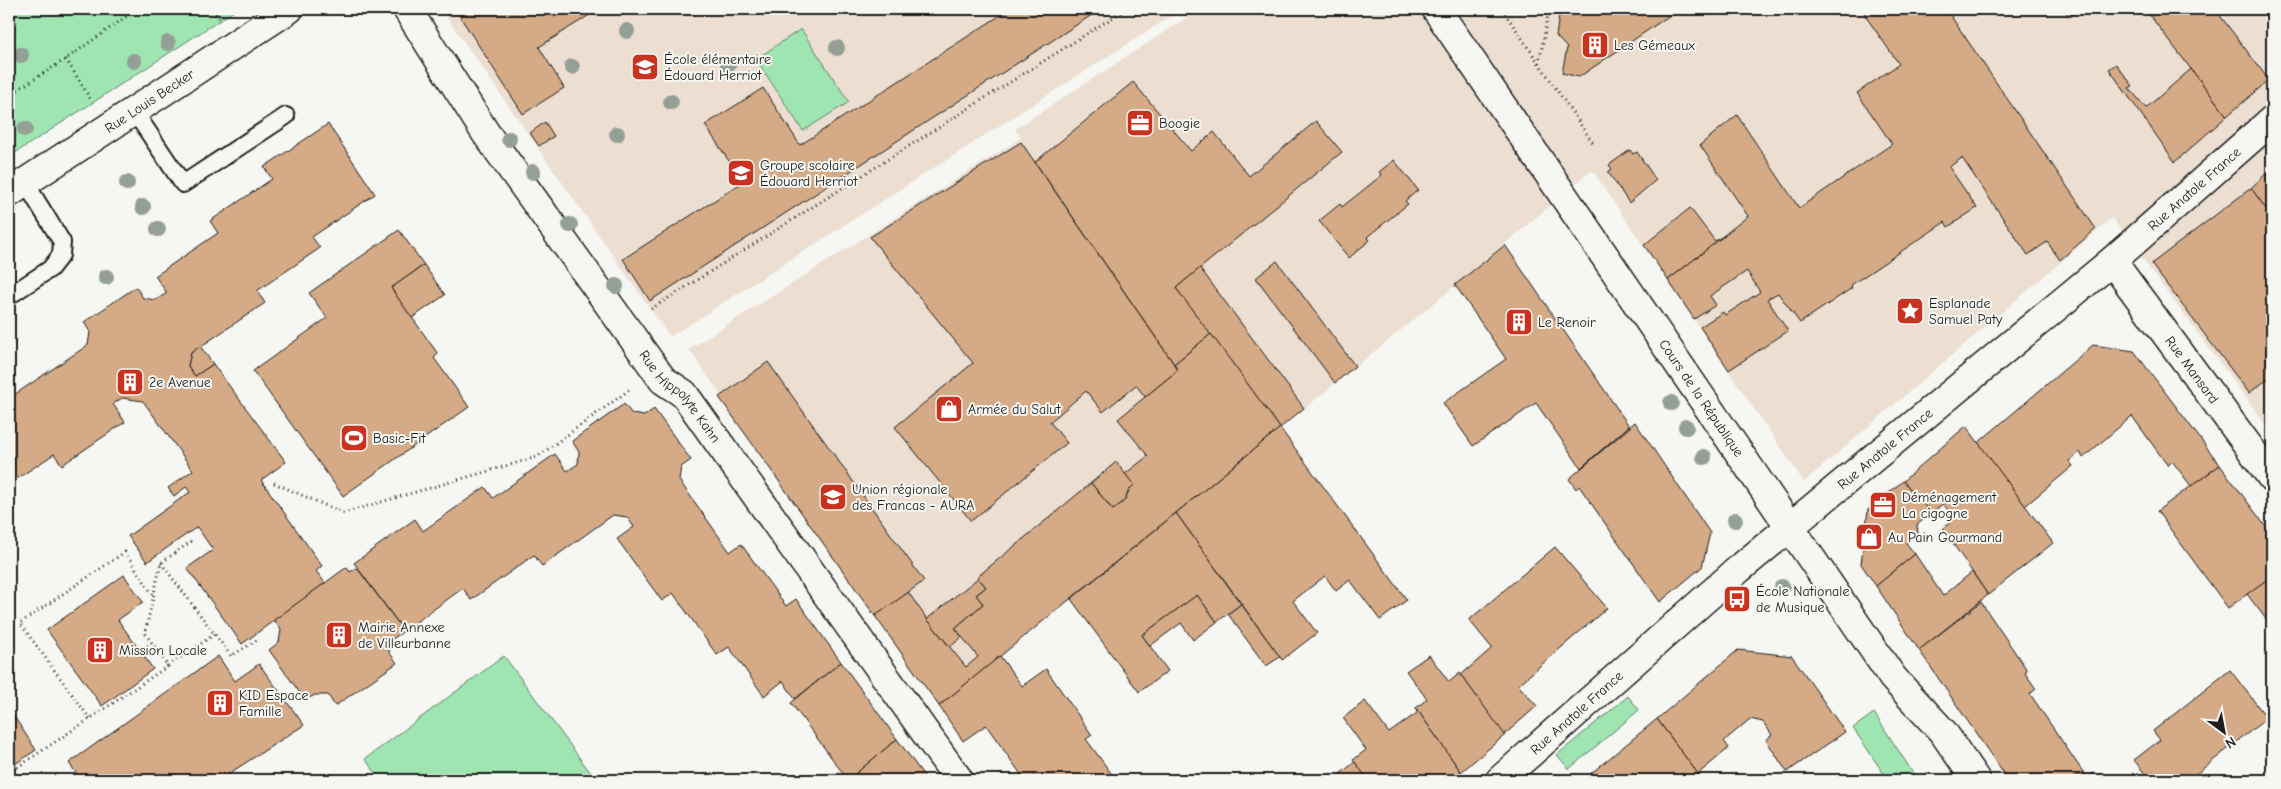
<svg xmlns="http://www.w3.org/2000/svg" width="2281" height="789" font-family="'Comic Neue',sans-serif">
<rect width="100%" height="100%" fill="#f6f6f2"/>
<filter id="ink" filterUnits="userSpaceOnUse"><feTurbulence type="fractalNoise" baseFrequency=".02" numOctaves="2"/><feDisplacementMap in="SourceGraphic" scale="10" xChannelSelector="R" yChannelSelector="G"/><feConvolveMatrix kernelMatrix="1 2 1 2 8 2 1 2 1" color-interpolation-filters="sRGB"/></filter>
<g filter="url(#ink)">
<g fill="#ecdfd2">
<polygon points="441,9 1182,9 670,337"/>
<polygon points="1200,9 2272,9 2272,433 2112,218 1804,482 1592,170 1466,277 939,706 689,349 1021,138 1015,129"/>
</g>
<g fill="#9ee5b2" stroke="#5d8067">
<polygon points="18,9 237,9 9,157 9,17"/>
<polygon points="801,29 849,102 803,131 756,59"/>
<polygon points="504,656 596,780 381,780 365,759"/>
<polygon points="1628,696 1639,710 1569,769 1557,755"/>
<polygon points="1874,713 1915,776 1909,780 1888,780 1853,728"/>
</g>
<g fill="#d5aa86" stroke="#1c1c1c">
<polygon points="455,9 599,9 539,47 564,88 523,114"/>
<polygon points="1010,9 1101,9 650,301 623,259 743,182 705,125 763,88 800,145"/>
<polygon points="1560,9 1679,9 1579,77 1562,73 1567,48 1556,36"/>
<polygon points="1870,9 1946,9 2096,229 2060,260 2047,242 2028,255 1962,158 1949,167 1977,208 1948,227 1945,222 1851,285 1852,288 1800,323 1778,293 1767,299 1788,331 1729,370 1700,327 1723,312 1725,315 1760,292 1747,271 1710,296 1716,305 1694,319 1668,280 1748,216 1700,145 1737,115 1799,208 1892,144 1857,93 1899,64 1864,14"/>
<polygon points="2063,9 2080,9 2070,17"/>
<polygon points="2145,9 2215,9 2269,80 2227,116"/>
<polygon points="2116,64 2133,86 2129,88 2146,108 2191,69 2227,116 2175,162 2109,69"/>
<polygon points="1133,82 1191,151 1214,132 1249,176 1316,121 1342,152 1176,288 1211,334 1174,364 1035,162"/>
<polygon points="545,122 554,136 539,146 530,133"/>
<polygon points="328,124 375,194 312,237 320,248 257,291 265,303 191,353 188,366 195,376 213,364 286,462 261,480 322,566 316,571 325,583 242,644 187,568 213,550 197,527 147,562 128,536 190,492 186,487 174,496 168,488 193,470 143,401 122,398 113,404 125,422 62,465 54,454 9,484 9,388 14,395 88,345 90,332 84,322 136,287 143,298 156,300 167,293 155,276 218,233 210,221 272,179 264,167"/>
<polygon points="1021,142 1178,370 1145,397 1136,385 1103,412 1086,391 1050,422 1067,443 971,521 895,427 973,363 870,237"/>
<polygon points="1630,150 1633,154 1637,152 1656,180 1629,203 1608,172 1612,169 1609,165"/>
<polygon points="1394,160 1418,190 1405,201 1408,204 1367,237 1370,240 1349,258 1319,221 1340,204 1342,207 1382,175 1379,172"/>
<polygon points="2272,168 2272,217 2251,188"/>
<polygon points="2251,188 2272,217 2272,376 2249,393 2151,264"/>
<polygon points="1690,208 1715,241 1725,235 1668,280 1644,245"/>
<polygon points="399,230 424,265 391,288 438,354 434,358 469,407 343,496 253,371 327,318 309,293"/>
<polygon points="1505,245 1629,426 1581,468 1536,403 1473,446 1443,403 1506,359 1455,285"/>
<polygon points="1277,261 1355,366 1335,383 1256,278"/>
<polygon points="424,265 445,295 412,318 391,288"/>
<polygon points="1200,268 1304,408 1280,428 1176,288"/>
<polygon points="1211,334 1280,428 939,706 875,616 908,592 927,619 966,667 978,657 955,628 983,604 976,595 986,587 977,577 1091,483 1113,510 1124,501 1129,490 1134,485 1125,474 1148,456 1118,419 1178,370 1174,364"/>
<polygon points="2093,345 2134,351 2220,465 2191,486 2172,461 2168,466 2132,416 2083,458 2080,452 2069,461 2073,466 2025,506 1978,443"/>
<polygon points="200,346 213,364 195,376 188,366 191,353"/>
<polygon points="768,362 924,581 875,616 719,397"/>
<polygon points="624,404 632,414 644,416 654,409 691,460 681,467 679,480 730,552 741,544 786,606 796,599 841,662 795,699 783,681 764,696 729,647 717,655 673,593 662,601 617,539 634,527 627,517 613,515 542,566 534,555 471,600 463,588 404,631 354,563 415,519 423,531 485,487 493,498 555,454 567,471 578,464 579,452 572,441"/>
<polygon points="1635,422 1710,533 1702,567 1660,602 1579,486 1576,489 1569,479"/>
<polygon points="1629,426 1630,427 1581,468"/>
<polygon points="1966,426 2053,543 1988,595 1943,529 1955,518 1943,504 1931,513 1903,481"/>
<polygon points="1280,428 1407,600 1380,620 1350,580 1336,591 1325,576 1293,601 1317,633 1282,660 1176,513"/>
<polygon points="1116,462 1134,485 1129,490 1124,501 1113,510 1091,483"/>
<polygon points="2220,465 2272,535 2272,576 2228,608 2157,511"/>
<polygon points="1903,481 1931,513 1917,525 1918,533 1906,543 1915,554 1876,586 1861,564 1868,510"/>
<polygon points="1176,513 1241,604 1217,622 1197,595 1142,635 1168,671 1139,692 1071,599"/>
<polygon points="1555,547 1607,608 1518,685 1537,706 1504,735 1461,675 1492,648 1469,620"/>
<polygon points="1915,554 1943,596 1972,572 1988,595 1919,650 1876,586"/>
<polygon points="347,567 350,572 357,568 404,631 391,640 389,652 397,663 335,706 328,695 315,695 305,700 269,650 279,642 281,630 274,620"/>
<polygon points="124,575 143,602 118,620 153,669 102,706 47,630"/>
<polygon points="2272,576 2272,627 2247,594"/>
<polygon points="978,578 986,587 976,595 983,604 955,628 962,637 950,647 927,619"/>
<polygon points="1197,595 1217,622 1193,640 1181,623 1150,646 1142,635"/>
<polygon points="1981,602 2027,670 2025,673 2036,689 2030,694 2083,772 2071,780 2008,780 1919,650"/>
<polygon points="1241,604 1280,657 1266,666 1228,614"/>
<polygon points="1738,650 1792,656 1845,732 1787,772 1766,740 1772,735 1763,722 1750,719 1724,741 1729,748 1698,774 1657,719"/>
<polygon points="1429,655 1449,682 1460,673 1461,675 1505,735 1461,772 1416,708 1427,699 1406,671"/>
<polygon points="218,656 235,681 259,664 304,725 219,780 81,780 69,763"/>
<polygon points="1000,656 1022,686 1046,669 1092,735 1086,739 1116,780 1037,780 1034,776 1029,780 1025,780 986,725 963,741 939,706"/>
<polygon points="841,662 897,739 848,780 791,703"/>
<polygon points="2230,670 2267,718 2191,778 2193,780 2150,780 2134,760 2160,740 2153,731"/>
<polygon points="1365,701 1389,733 1417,713 1416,708 1461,772 1451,780 1368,780 1353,760 1366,750 1343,718"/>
<polygon points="9,709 36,750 9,768"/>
<polygon points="1657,719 1698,774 1698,780 1583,780"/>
<polygon points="897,739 927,780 848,780"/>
<polygon points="1355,762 1368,780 1330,780 1335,775 1336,777"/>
<polygon points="2272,770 2272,780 2259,780"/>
<polygon points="2083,772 2087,777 2094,773 2098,780 2071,780"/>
</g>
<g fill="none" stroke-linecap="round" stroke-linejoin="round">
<g stroke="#1c1c1c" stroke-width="20">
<g id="lane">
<polyline points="134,111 183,184 286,116"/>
<polyline points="9,296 50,269 61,255 62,242 25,182"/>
</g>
</g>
<g stroke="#1c1c1c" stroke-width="31">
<g id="street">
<path id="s1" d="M407,9L485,132L663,380L684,394L959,780"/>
<path id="s2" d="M9,193L289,9"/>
<path id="s3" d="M2112,261L2272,478"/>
</g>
</g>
<g stroke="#1c1c1c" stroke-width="31">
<g id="secondary">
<path id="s4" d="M1436,9L1893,678L1943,732L1976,780"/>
<path id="s5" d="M1500,780L1739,569L2112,261L2272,120"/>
</g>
</g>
<g stroke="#1c1c1c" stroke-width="3" stroke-dasharray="1 4" stroke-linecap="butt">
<polyline points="213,9 219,18"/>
<polyline points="1502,9 1593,143"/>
<polyline points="1481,13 1487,9"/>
<polyline points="66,59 91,100"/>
<polyline points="1539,63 1549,9"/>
<polyline points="9,95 66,59 137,9"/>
<polyline points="651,309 1126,9"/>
<polyline points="274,483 343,513 537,457 629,390"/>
<polyline points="161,563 231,656 259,639"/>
<polyline points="168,666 215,634"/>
<polyline points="90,719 20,623 125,552 153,595"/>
<polyline points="9,773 168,666 145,633 161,563 193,540"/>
</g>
<use href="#lane" stroke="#f6f6f2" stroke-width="16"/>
<use href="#street" stroke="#f6f6f2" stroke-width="28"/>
<use href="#secondary" stroke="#f6f6f2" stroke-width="28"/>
</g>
<g fill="#949f95">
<circle cx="627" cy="31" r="8"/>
<circle cx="168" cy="43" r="8"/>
<circle cx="837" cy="48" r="8"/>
<circle cx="21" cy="55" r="8"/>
<circle cx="134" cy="61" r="8"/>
<circle cx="728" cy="65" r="8"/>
<circle cx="572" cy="67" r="8"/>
<circle cx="671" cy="102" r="8"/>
<circle cx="25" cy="129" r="8"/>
<circle cx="617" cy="134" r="8"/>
<circle cx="509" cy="139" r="8"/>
<circle cx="533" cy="172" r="8"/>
<circle cx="127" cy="183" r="8"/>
<circle cx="143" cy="207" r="8"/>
<circle cx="570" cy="225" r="8"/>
<circle cx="158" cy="229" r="8"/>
<circle cx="106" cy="277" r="8"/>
<circle cx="616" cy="286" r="8"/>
<circle cx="1671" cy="403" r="8"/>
<circle cx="1686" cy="427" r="8"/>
<circle cx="1704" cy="457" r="8"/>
<circle cx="1735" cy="520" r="8"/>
<circle cx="1782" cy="587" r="8"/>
</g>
</g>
<defs>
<g id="building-square" transform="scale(1.4375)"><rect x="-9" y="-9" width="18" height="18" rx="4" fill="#c8321e" stroke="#f6f6f2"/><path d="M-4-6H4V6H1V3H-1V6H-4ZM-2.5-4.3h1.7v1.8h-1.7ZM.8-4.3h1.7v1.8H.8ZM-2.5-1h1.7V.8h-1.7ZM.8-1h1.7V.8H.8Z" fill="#fff"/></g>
<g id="school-square" transform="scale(1.4375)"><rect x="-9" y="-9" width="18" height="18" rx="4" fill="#c8321e" stroke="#f6f6f2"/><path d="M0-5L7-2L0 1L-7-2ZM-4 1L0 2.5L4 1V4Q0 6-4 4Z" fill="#fff"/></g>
<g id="office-square" transform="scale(1.4375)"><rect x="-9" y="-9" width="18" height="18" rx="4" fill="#c8321e" stroke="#f6f6f2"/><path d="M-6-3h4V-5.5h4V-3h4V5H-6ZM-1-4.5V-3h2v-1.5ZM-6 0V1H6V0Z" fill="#fff"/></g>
<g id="sight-square" transform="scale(1.4375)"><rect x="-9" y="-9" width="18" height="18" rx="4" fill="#c8321e" stroke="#f6f6f2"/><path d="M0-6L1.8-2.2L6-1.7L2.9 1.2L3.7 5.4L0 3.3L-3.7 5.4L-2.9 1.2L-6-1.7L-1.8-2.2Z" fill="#fff"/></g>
<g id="shop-square" transform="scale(1.4375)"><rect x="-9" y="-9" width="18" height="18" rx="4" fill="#c8321e" stroke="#f6f6f2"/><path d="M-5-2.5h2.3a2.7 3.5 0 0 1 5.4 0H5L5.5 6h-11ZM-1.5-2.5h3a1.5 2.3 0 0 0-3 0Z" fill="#fff"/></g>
<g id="stadium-square" transform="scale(1.4375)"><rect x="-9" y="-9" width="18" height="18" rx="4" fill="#c8321e" stroke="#f6f6f2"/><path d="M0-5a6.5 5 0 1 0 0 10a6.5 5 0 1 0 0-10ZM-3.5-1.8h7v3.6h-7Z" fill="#fff"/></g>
<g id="university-square" transform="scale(1.4375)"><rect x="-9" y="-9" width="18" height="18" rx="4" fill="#c8321e" stroke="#f6f6f2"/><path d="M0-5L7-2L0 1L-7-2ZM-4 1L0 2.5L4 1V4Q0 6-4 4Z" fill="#fff"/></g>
<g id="bus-square" transform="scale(1.4375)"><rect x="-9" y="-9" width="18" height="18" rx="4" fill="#c8321e" stroke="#f6f6f2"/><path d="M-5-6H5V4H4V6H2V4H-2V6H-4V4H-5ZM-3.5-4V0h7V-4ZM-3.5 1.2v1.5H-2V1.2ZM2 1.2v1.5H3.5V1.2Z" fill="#fff"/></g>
</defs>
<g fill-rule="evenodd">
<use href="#building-square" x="1595" y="45"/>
<use href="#school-square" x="645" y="67"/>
<use href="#office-square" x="1140" y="123"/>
<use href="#school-square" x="741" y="173"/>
<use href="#sight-square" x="1910" y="311"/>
<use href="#building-square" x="1519" y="322"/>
<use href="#building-square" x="130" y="382"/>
<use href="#shop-square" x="949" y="409"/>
<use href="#stadium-square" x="354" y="438"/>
<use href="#university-square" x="833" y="497"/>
<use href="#office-square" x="1883" y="505"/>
<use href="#shop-square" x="1869" y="537"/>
<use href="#bus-square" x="1737" y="599"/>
<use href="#building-square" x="339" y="635"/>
<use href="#building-square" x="100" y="650"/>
<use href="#building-square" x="220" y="703"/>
</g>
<g text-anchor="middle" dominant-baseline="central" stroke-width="4" stroke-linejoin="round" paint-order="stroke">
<g font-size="14" fill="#1c1c1c" stroke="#f6f6f2" text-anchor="start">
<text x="1614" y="45">Les Gémeaux</text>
<text x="664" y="59">École élémentaire<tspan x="664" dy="16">Édouard Herriot</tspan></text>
<text x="1159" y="123">Boogie</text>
<text x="760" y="165">Groupe scolaire<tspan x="760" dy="16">Édouard Herriot</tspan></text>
<text x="1929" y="303">Esplanade<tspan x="1929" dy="16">Samuel Paty</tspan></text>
<text x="1538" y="322">Le Renoir</text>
<text x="149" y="382">2e Avenue</text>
<text x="968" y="409">Armée du Salut</text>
<text x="373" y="438">Basic-Fit</text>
<text x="852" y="489">Union régionale<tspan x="852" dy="16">des Francas - AURA</tspan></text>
<text x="1902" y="497">Déménagement<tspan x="1902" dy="16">La cigogne</tspan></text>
<text x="1888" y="537">Au Pain Gourmand</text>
<text x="1756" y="591">École Nationale<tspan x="1756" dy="16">de Musique</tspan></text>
<text x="358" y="627">Mairie Annexe<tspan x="358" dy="16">de Villeurbanne</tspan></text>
<text x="119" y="650">Mission Locale</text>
<text x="239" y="695">KID Espace<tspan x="239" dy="16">Famille</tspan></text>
</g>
<g font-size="14" fill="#1c1c1c" stroke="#f6f6f2">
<text stroke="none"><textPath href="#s2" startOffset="168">Rue Louis Becker</textPath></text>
<text stroke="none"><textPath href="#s5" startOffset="912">Rue Anatole France</textPath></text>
<text stroke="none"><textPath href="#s3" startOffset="135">Rue Mansard</textPath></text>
<text stroke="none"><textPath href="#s1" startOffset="475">Rue Hippolyte Kahn</textPath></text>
<text stroke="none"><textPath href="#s4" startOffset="471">Cours de la République</textPath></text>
<text stroke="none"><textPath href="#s5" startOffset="508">Rue Anatole France</textPath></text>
<text stroke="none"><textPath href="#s5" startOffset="102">Rue Anatole France</textPath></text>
</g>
</g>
<rect width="2281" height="789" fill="none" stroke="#f6f6f2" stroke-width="30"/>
<rect x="15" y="15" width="2251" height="759" fill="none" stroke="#1c1c1c" stroke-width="2" filter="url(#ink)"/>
<g transform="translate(2224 732) rotate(148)" stroke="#f6f6f2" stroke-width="4" paint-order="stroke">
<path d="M0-4L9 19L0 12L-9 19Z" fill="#1c1c1c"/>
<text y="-8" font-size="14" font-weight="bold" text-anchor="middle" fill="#1c1c1c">N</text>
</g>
</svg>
